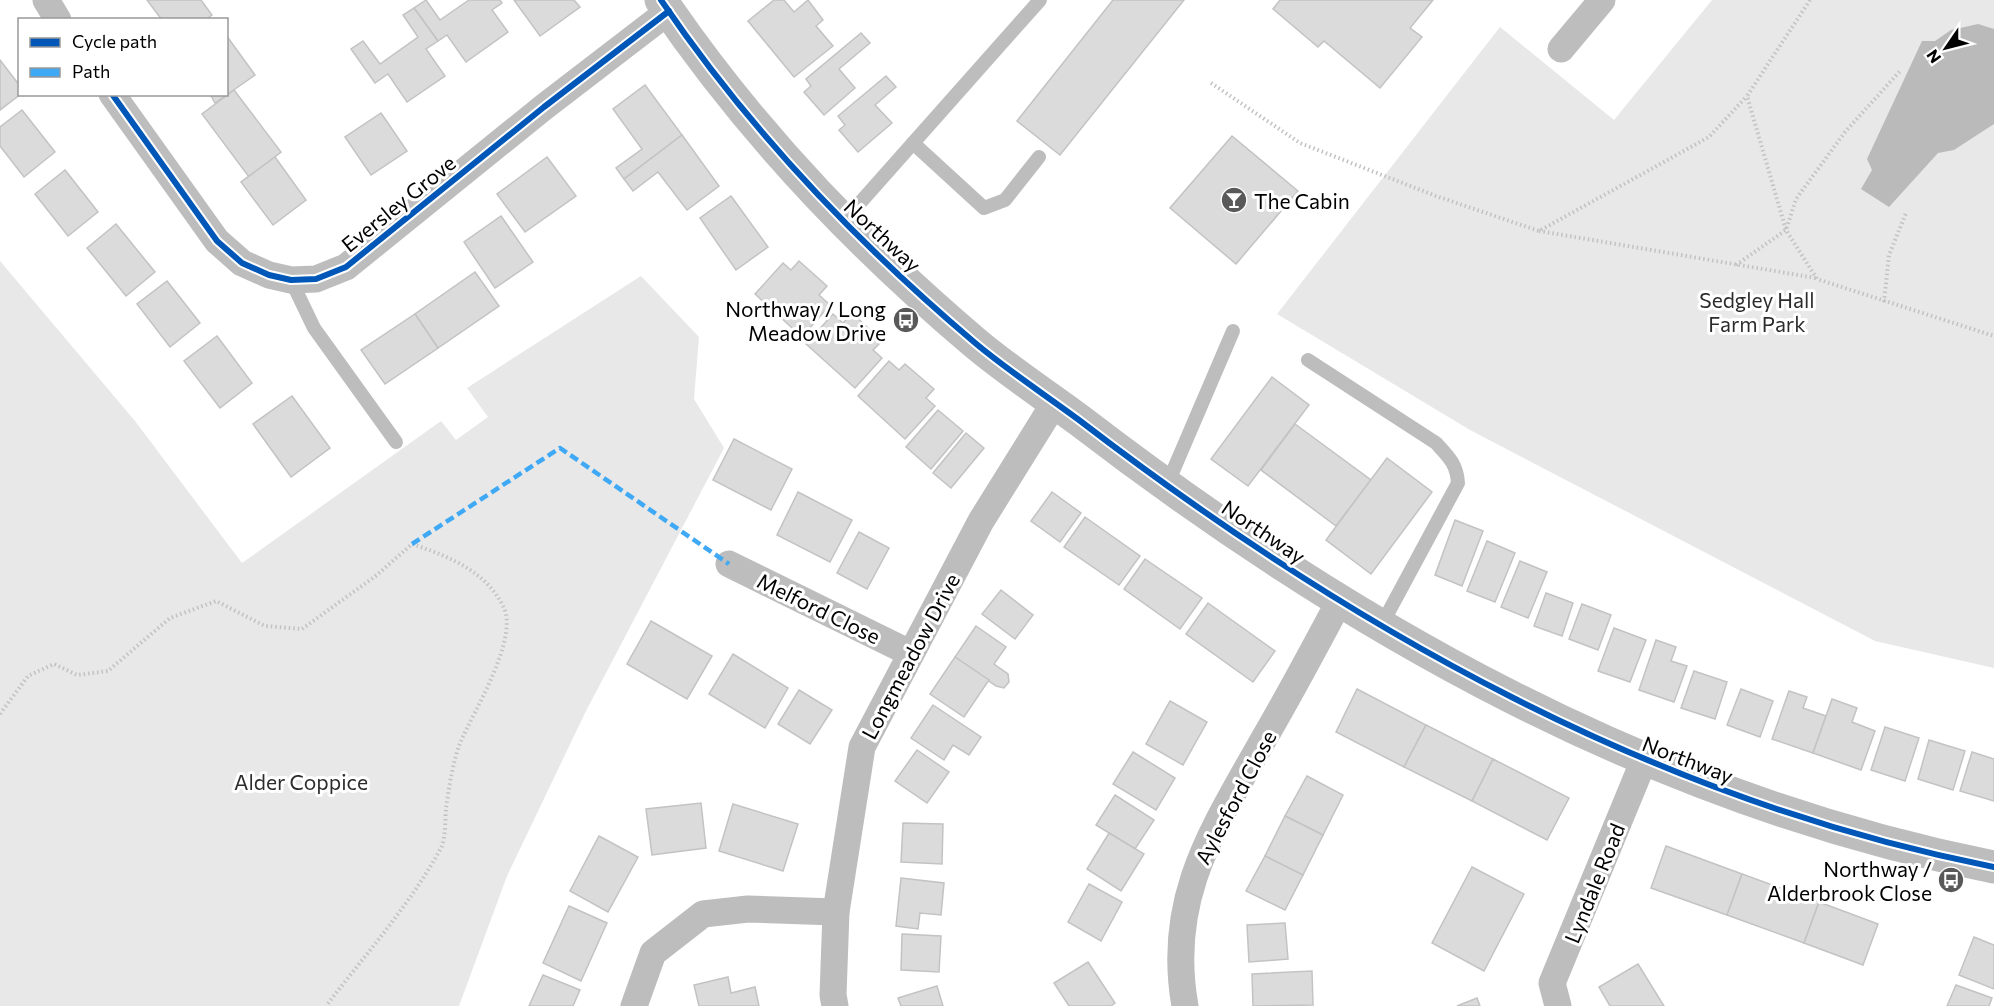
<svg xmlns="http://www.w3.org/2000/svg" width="1994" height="1006" font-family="Commissioner,sans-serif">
<rect width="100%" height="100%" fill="#fff"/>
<g fill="#e8e8e8">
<polygon points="1712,0 1994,0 1994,668 1875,641 1470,430 1277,314 1500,27 1614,120"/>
<polygon points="0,261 135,421 242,563 441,421 456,440 488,417 467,388 641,276 699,337 694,399 724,448 585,713 507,876 459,1006 0,1006"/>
</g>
<polygon fill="#bababa" points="1978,24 1994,29 1994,124 1954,150 1938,153 1889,207 1861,189 1872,170 1867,159 1922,41 1935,41 1951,30"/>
<g fill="#dbdbdb" stroke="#c3c3c3" stroke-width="1.5">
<polygon points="147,0 201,0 212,15 205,20 162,20"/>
<polygon points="426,0 440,20 469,0 500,0 502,3 492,10 508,32 466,62 447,35 438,41 414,8"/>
<polygon points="514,0 574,0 580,7 540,36"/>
<polygon points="774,0 784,0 794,12 808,0 823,20 816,26 833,46 794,77 748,21"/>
<polygon points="1113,0 1184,0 1060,155 1017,121"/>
<polygon points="1280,0 1433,0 1410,28 1422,37 1380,88 1324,41 1318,47 1273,9"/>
<polygon points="414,8 438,41 426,49 445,76 407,102 388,74 375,83 351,49 363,41 380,64 418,37 403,15"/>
<polygon points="861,33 870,43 839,69 855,88 824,115 804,92 811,86 806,79"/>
<polygon points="226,35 255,75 215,103 210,94 226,94"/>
<polygon points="0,60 20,86 21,94 0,110"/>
<polygon points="886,76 896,87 875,105 892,123 858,152 839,130 845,125 838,116"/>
<polygon points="645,85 682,135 624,179 616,168 642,149 613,109"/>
<polygon points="234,90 281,152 249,177 202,114"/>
<polygon points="22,110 55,152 24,177 0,146 0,127"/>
<polygon points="381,113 407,151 371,175 345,137"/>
<polygon points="682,135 719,186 687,210 658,172 633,191 624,179"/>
<polygon points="1232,136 1298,191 1236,264 1170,208"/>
<polygon points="275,157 306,200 273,225 241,182"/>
<polygon points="547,157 576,196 525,232 497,194"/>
<polygon points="65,170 98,212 68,236 35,194"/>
<polygon points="731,196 768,247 736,270 700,218"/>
<polygon points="501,216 533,262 495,288 464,242"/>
<polygon points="116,224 155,272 126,296 87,248"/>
<polygon points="799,261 827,286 819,295 830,305 802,337 755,294 783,263 791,270"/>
<polygon points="475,272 499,306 438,348 415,314"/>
<polygon points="167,281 200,323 170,347 137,304"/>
<polygon points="852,313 882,341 873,350 882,358 855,388 806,344 833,314 843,323"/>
<polygon points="415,314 438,348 385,384 361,350"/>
<polygon points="217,336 252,383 220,408 184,361"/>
<polygon points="889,361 899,370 905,364 934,389 926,398 935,406 905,439 858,396"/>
<polygon points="1272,377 1309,405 1248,486 1211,459"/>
<polygon points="292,396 330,448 291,477 253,424"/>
<polygon points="938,410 963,431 931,469 906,447"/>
<polygon points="1295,424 1371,480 1336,526 1261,470"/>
<polygon points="966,433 984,448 951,488 933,473"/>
<polygon points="734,439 792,469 771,510 713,480"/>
<polygon points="1387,458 1432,492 1371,574 1326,540"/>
<polygon points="798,492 852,520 830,562 777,535"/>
<polygon points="1052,492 1081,513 1060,542 1031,521"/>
<polygon points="1085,517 1140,556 1119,585 1064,547"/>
<polygon points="1455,520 1483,531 1462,586 1435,575"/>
<polygon points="859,532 889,548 867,589 837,573"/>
<polygon points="1487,541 1515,553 1495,602 1467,591"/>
<polygon points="1145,559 1202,598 1180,629 1124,589"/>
<polygon points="1520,561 1547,572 1528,618 1501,607"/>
<polygon points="1001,590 1033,615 1015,639 982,614"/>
<polygon points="1546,593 1573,603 1562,636 1534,626"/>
<polygon points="1208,603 1275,651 1253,682 1186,634"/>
<polygon points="1582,604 1611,615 1598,650 1569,639"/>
<polygon points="651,621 712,656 687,699 627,664"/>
<polygon points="976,626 1006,647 994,664 1008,674 1009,682 1004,688 996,686 955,657"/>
<polygon points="1614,628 1646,640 1630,682 1598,671"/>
<polygon points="1656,640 1676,647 1671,661 1687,666 1674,702 1639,690"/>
<polygon points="733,654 788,688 765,728 709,694"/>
<polygon points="955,657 989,680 964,717 930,694"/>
<polygon points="1694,671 1727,682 1715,719 1681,708"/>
<polygon points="1357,689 1426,725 1404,767 1336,732"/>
<polygon points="1741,689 1773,701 1760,737 1727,725"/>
<polygon points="799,690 832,710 810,744 778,724"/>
<polygon points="1789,691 1807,697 1803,708 1826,716 1813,753 1772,739"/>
<polygon points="1832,699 1857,708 1852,722 1875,731 1861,770 1813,753"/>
<polygon points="1170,701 1207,722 1183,765 1146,744"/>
<polygon points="933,705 981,737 969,755 953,745 944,760 911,738"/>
<polygon points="1426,725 1493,759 1472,801 1404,767"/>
<polygon points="1885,727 1919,738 1905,781 1871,770"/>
<polygon points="1929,740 1965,751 1953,790 1918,779"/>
<polygon points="917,750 949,772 927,803 895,781"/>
<polygon points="1133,752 1175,778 1156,810 1113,784"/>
<polygon points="1972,752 1994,759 1994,801 1960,791"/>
<polygon points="1493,759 1569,798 1547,840 1472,801"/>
<polygon points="1307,776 1343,795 1323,835 1285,816"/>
<polygon points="1115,795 1154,820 1135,849 1096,825"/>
<polygon points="701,803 706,848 652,855 646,809"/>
<polygon points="733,804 798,824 783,871 719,851"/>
<polygon points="1285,816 1323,835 1303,875 1265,856"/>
<polygon points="903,823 943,824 942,864 901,862"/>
<polygon points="1109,833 1144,854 1121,891 1087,869"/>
<polygon points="599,836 638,857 608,912 570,891"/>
<polygon points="1666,846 1742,874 1727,915 1651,888"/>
<polygon points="1265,856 1303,875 1285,910 1246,891"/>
<polygon points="1472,867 1524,894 1484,971 1432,943"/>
<polygon points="1742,874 1819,902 1804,943 1727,915"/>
<polygon points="901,878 944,883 941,915 920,913 918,929 896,926"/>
<polygon points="1089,884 1122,902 1101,941 1068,922"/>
<polygon points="1819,902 1878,924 1863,965 1804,943"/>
<polygon points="569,906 607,923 581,981 543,963"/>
<polygon points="1285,923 1288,959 1249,962 1247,925"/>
<polygon points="902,934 941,936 939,972 901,970"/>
<polygon points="1974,937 1994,945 1994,989 1959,975"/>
<polygon points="1088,962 1115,1003 1111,1006 1069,1006 1054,983"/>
<polygon points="1638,964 1664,1006 1610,1006 1599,987"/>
<polygon points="1312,971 1313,1005 1253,1006 1252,974"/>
<polygon points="543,975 580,990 573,1006 529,1006"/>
<polygon points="728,977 731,993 755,987 759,1006 699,1006 694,985"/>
<polygon points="1956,985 1992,998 1989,1006 1947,1006"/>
<polygon points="937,986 943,1006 901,1006 898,998"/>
<polygon points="1477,998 1480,1006 1457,1006"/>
</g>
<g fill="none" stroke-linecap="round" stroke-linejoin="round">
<g stroke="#c2c2c2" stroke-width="4" stroke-dasharray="1.5 3" stroke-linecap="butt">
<polyline points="1810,0 1747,96 1786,230 1817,279 1994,336"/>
<polyline points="1211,83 1300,143 1436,196 1539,231 1709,137 1747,96"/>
<polyline points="1539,231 1816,278"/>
<polyline points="1736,265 1786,230 1796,199 1845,132 1901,70"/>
<polyline points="1884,302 1889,255 1906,213"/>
<path d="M0,714L28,676L54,664L77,675L108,671L170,618L216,601L265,626L302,629L377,575L412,544C447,556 485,570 503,606C520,637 474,711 461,741C453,760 449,787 446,808C445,820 446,837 441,848C410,905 365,955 326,1006"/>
</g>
<g stroke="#bdbdbd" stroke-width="14">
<polyline points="913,143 984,208 1005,200 1039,157"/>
<polyline points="843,222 1040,0"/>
<polyline points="291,280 314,328 396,442"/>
<path d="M1308,360L1436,443C1448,456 1457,464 1458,483L1381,626"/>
<polyline points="1167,485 1233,331"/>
</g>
<g stroke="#bdbdbd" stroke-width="27">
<polyline points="46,0 58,20"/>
<polyline points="1561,49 1602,0"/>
<polyline points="112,94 217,241 242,263 269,275 291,280 316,279 346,267 544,107 669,11"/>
<polyline points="729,564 910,653"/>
<polyline points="634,1006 653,953 703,914 748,909 836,912"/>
<polyline points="835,1006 833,995 836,912 862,747 981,521 1055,402"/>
<path d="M1185,1006C1166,899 1212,831 1262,742C1289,696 1314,649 1339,602"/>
<polyline points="1558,1006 1552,983 1644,760"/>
</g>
<path stroke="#bdbdbd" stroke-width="33" d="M661,0C748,128 856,242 974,342C1007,370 1044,394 1079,420C1351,629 1654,800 1994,867"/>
<polyline stroke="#3fa9f5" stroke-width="4.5" stroke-dasharray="9 4.5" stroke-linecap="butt" points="412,544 560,448 729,564"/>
<g stroke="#fff" stroke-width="10">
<g id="cycleway">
<path d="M661,0C748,128 856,242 974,342C1007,370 1044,394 1079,420C1351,629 1654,800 1994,867"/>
<polyline points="112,94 217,241 242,263 269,275 291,280 316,279 346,267 544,107 669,11"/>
</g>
</g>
<use href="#cycleway" stroke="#0057b8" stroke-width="6"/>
</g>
<defs>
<g id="bar-disc" transform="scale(1.35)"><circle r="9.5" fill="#595959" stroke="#fff"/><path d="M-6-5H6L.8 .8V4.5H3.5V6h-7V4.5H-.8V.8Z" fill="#fff"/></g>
<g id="bus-disc" transform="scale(1.35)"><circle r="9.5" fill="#595959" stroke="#fff"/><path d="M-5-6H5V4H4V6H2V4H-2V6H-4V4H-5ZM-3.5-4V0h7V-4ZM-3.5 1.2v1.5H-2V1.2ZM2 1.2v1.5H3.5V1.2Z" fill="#fff"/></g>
</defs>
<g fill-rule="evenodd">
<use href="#bar-disc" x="1234" y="200"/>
<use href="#bus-disc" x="906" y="320"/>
<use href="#bus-disc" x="1951" y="880"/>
</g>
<g text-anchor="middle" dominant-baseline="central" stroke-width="6" stroke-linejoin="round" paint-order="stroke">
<g font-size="21" fill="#000" stroke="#fff" text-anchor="end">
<text x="1254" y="200" text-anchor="start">The Cabin</text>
<text x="886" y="308">Northway / Long<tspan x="886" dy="24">Meadow Drive</tspan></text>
<text x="1932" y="868">Northway /<tspan x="1932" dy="24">Alderbrook Close</tspan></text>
</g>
<g font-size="21" fill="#000" stroke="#fff">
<text transform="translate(398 203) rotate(-39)">Eversley Grove</text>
<text transform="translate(883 235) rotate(43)">Northway</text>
<text transform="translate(1264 531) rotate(34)">Northway</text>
<text transform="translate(819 608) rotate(26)">Melford Close</text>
<text transform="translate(910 656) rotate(-62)">Longmeadow Drive</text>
<text transform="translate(1688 759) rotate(21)">Northway</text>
<text transform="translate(1235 797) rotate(-62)">Aylesford Close</text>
<text transform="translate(1594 883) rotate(-68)">Lyndale Road</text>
</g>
<g font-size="21" fill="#2c2c2c" stroke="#fff">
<text x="1757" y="299">Sedgley Hall<tspan x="1757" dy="24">Farm Park</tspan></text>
<text x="301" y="781">Alder Coppice</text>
</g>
</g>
<rect x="18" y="18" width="210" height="78" fill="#ffffff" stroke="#999999" stroke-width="1.5"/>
<rect x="30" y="38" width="30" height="9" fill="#0057b8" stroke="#999999" stroke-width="1.5"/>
<text x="72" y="48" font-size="18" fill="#000000">Cycle path</text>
<rect x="30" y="68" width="30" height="9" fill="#3fa9f5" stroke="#999999" stroke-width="1.5"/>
<text x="72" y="78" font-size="18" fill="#000000">Path</text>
<g transform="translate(1946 48) rotate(235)" stroke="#ffffff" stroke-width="4.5" paint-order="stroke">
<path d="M0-4.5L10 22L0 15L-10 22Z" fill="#000000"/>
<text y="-9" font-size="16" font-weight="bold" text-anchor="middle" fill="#000000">N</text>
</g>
</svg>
